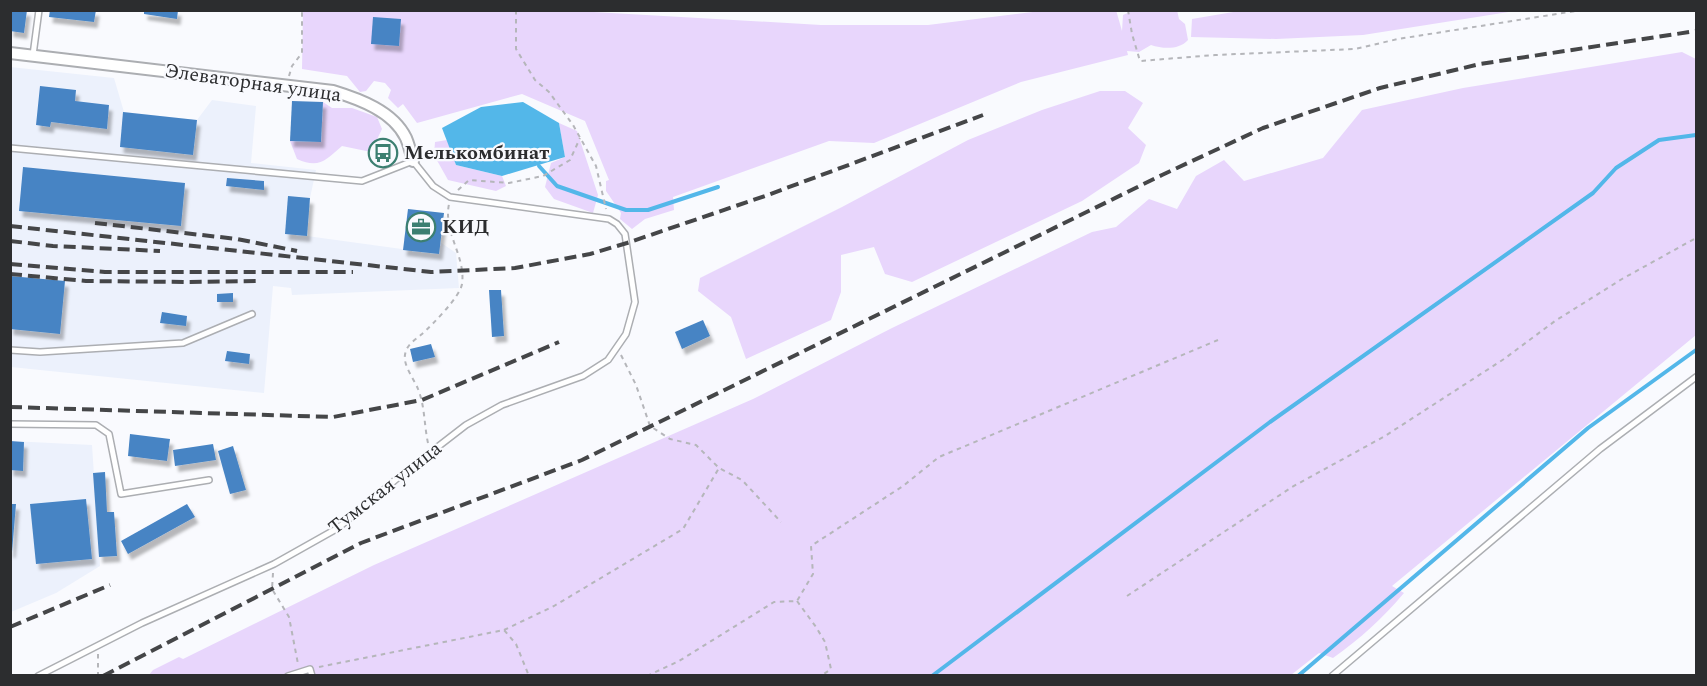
<svg xmlns="http://www.w3.org/2000/svg" width="1707" height="686" font-family="Spectral,serif">
<defs>
<filter id="shadow"><feDropShadow dx="3.5" dy="6" stdDeviation="1.5" flood-color="#0004"/></filter>
</defs>
<rect width="100%" height="100%" fill="#f9fafe"/>
<g fill="#ecf1fc">
<polygon points="10,67 114,78 124,112 197,120 212,100 256,106 251,163 316,170 310,198 307,236 438,254 440,242 456,253 459,288 292,295 291,288 273,286 264,393 11,367"/>
<polygon points="10,441 92,445 100,566 56,593 11,612"/>
</g>
<g fill="#e8d6fc">
<path d="M303,10H559L821,25H928L1041,11L1116,10L1122,31L1123,15L1132,11L1177,10L1179,19L1185,24L1188,40C1179,50 1163,49 1151,45L1139,52L1127,51L1128,55L1021,82L874,143L829,141L673,197L674,210L645,219L632,229L620,219L621,213L606,191V181L609,180L585,121L522,94L417,123L403,104L398,108L388,98L391,90L385,83L374,81L366,91L360,92L347,76L302,69Z"/>
<polygon points="1323,10 1345,12 1515,11 1363,35 1276,39 1191,37 1192,19 1239,11"/>
<path d="M1682,52L1696,59V335L1392,586L1404,593C1383,618 1360,639 1333,658L1319,653L1291,675L148,676L153,670L179,657L183,659L374,565L753,399L892,328L1092,232L1116,227L1149,199L1177,209L1196,176L1224,160L1244,181L1323,158L1362,110L1463,88Z"/>
<polygon points="1100,91 1125,91 1143,103 1128,128 1146,145 1139,163 1082,201 912,282 885,274 874,247 841,255 841,292 831,320 746,359 731,317 698,291 700,278 842,207 968,140 1042,110"/>
<path d="M323,102L332,108H352L377,117L382,129L371,152L342,146C326,160 319,169 297,159L290,141L321,142Z"/>
<polygon points="559,123 577,131 598,195 593,213 554,199 545,187 551,163 565,157"/>
<polygon points="447,140 456,165 502,176 506,186 496,191 448,180 434,155 435,142"/>
</g>
<polygon fill="#53b7e9" points="523,102 559,123 565,157 502,176 456,165 442,128 481,107"/>
<g fill="none" stroke-linecap="round" stroke-linejoin="round">
<g stroke="#53b7e9" stroke-width="4">
<polyline points="539,166 557,186 626,210 648,210 718,187"/>
<polyline points="932,676 1270,422 1593,193 1616,168 1659,140 1696,135"/>
<polyline points="1298,676 1588,428 1696,350"/>
</g>
</g>
<g fill="#4784c4" filter="url(#shadow)">
<polygon points="10,10 27,10 24,33 10,31"/>
<polygon points="50,10 96,10 94,22 49,17"/>
<polygon points="144,10 178,10 177,19 144,14"/>
<polygon points="373,17 401,19 399,46 371,44"/>
<polygon points="40,86 76,90 75,101 109,105 107,129 51,122 50,127 36,125"/>
<polygon points="292,101 323,102 321,142 290,141"/>
<polygon points="123,112 197,120 193,155 120,147"/>
<polygon points="23,167 185,183 181,226 19,211"/>
<polygon points="227,178 264,181 264,190 226,186"/>
<polygon points="288,196 310,198 307,236 285,234"/>
<polygon points="408,209 444,213 439,254 403,250"/>
<polygon points="10,276 65,281 60,334 10,329"/>
<polygon points="489,290 501,290 504,336 492,337"/>
<polygon points="233,293 233,302 217,302 217,294"/>
<polygon points="162,312 187,316 186,326 160,323"/>
<polygon points="703,320 710,336 682,349 675,332"/>
<polygon points="431,344 435,357 413,362 410,349"/>
<polygon points="227,351 250,354 249,364 225,361"/>
<polygon points="130,434 170,439 167,461 128,456"/>
<polygon points="10,441 24,442 23,471 10,470"/>
<polygon points="213,444 216,460 175,466 173,450"/>
<polygon points="233,446 246,490 230,494 218,451"/>
<polygon points="105,472 107,512 114,512 117,556 99,557 93,473"/>
<polygon points="86,499 92,559 36,564 30,504"/>
<polygon points="10,504 16,504 12,552 10,552"/>
<polygon points="187,504 195,517 128,554 121,541"/>
</g>
<g fill="none" stroke-linecap="round" stroke-linejoin="round">
<g stroke="#acaeb2" stroke-width="8">
<g id="lane">
<polyline points="33,55 39,10"/>
<polyline points="10,148 362,181 413,161 433,186 450,197 609,219 617,224 625,234 635,302 626,334 608,360 583,376 502,405 466,425 400,476 338,528 274,564 142,623 38,676"/>
<polyline points="10,350 40,352 183,343 252,314"/>
<polyline points="10,424 96,425 109,434 121,494 209,480"/>
<polyline points="288,676 310,669 312,676"/>
<polyline points="1332,676 1600,449 1696,377"/>
</g>
</g>
<g stroke="#acaeb2" stroke-width="14">
<path id="street" d="M10,53L333,91C359,99 393,111 406,138C409,145 411,153 413,161"/>
</g>
<g stroke="#b5b6ba" stroke-width="2" stroke-dasharray="4.5 4.5" stroke-linecap="butt">
<polyline points="516,10 516,49 535,80 549,92 573,125 596,166 606,209"/>
<polyline points="1128,10 1132,34 1140,61 1215,55 1355,49 1398,39 1582,10"/>
<polyline points="289,76 292,66 302,53 302,10"/>
<polyline points="458,190 469,180 509,183 543,176 570,160 580,138"/>
<polyline points="621,355 636,385 650,426 670,439 696,445 719,468 742,480 781,522"/>
<path d="M428,443C424,425 425,406 418,389C414,379 403,365 405,355C406,345 415,340 422,334C432,325 460,297 462,284C466,256 443,233 449,204"/>
<polyline points="273,573 272,589 289,617 298,664"/>
<polyline points="1127,596 1292,487 1385,436 1504,359 1555,321 1622,279 1696,238"/>
<polyline points="797,601 816,627 825,642 831,669 821,676"/>
<polyline points="504,630 554,606 683,529 719,468"/>
<polyline points="98,654 98,676"/>
<polyline points="319,667 504,630 516,644 529,676"/>
<polyline points="647,676 679,661 774,602 797,601 813,574 811,546 903,486 939,457 1218,340"/>
</g>
<use href="#lane" stroke="#fff" stroke-width="5"/>
<use href="#street" stroke="#fff" stroke-width="10"/>
<g stroke="#454648" stroke-width="4" stroke-dasharray="12 6" stroke-linecap="butt">
<polyline points="95,223 237,239 297,251"/>
<polyline points="10,226 431,272 515,268 590,254 627,243 765,196 983,115"/>
<polyline points="10,241 53,246 160,251"/>
<polyline points="10,264 105,272 353,272"/>
<polyline points="10,274 86,281 188,282 260,281"/>
<polyline points="10,407 333,417 422,400 559,342"/>
<polyline points="10,627 110,585"/>
<polyline points="103,676 361,543 582,460 1162,175 1263,128 1380,88 1480,64 1696,31"/>
</g>
</g>
<defs>
<g id="bus-ring" transform="scale(1.5)"><circle r="9.5" fill="#f9fafe" stroke="#3c7f71" stroke-width="1.5"/><path d="M-5-6H5V4H4V6H2V4H-2V6H-4V4H-5ZM-3.5-4V0h7V-4ZM-3.5 1.2v1.5H-2V1.2ZM2 1.2v1.5H3.5V1.2Z" fill="#3c7f71"/></g>
<g id="office-ring" transform="scale(1.5)"><circle r="9.5" fill="#f9fafe" stroke="#3c7f71" stroke-width="1.5"/><path d="M-6-3h4V-5.5h4V-3h4V5H-6ZM-1-4.5V-3h2v-1.5ZM-6 0V1H6V0Z" fill="#3c7f71"/></g>
</defs>
<g fill-rule="evenodd">
<use href="#bus-ring" x="383" y="153"/>
<use href="#office-ring" x="421" y="227"/>
</g>
<g text-anchor="middle" dominant-baseline="central" stroke-width="4.5" stroke-linejoin="round" paint-order="stroke">
<g font-size="20" fill="#2c2d2f" stroke="#f9fafe">
<text transform="translate(253 83) rotate(8)">Элеваторная улица</text>
<text transform="translate(385 488) rotate(-38)">Тумская улица</text>
</g>
<g font-size="20" font-weight="bold" fill="#2c2d2f" stroke="#f9fafe" text-anchor="start">
<text x="404" y="153">Мелькомбинат</text>
<text x="442" y="227">КИД</text>
</g>
</g>
<rect width="1707" height="686" fill="none" stroke="#2c2d2f" stroke-width="24"/>
</svg>
